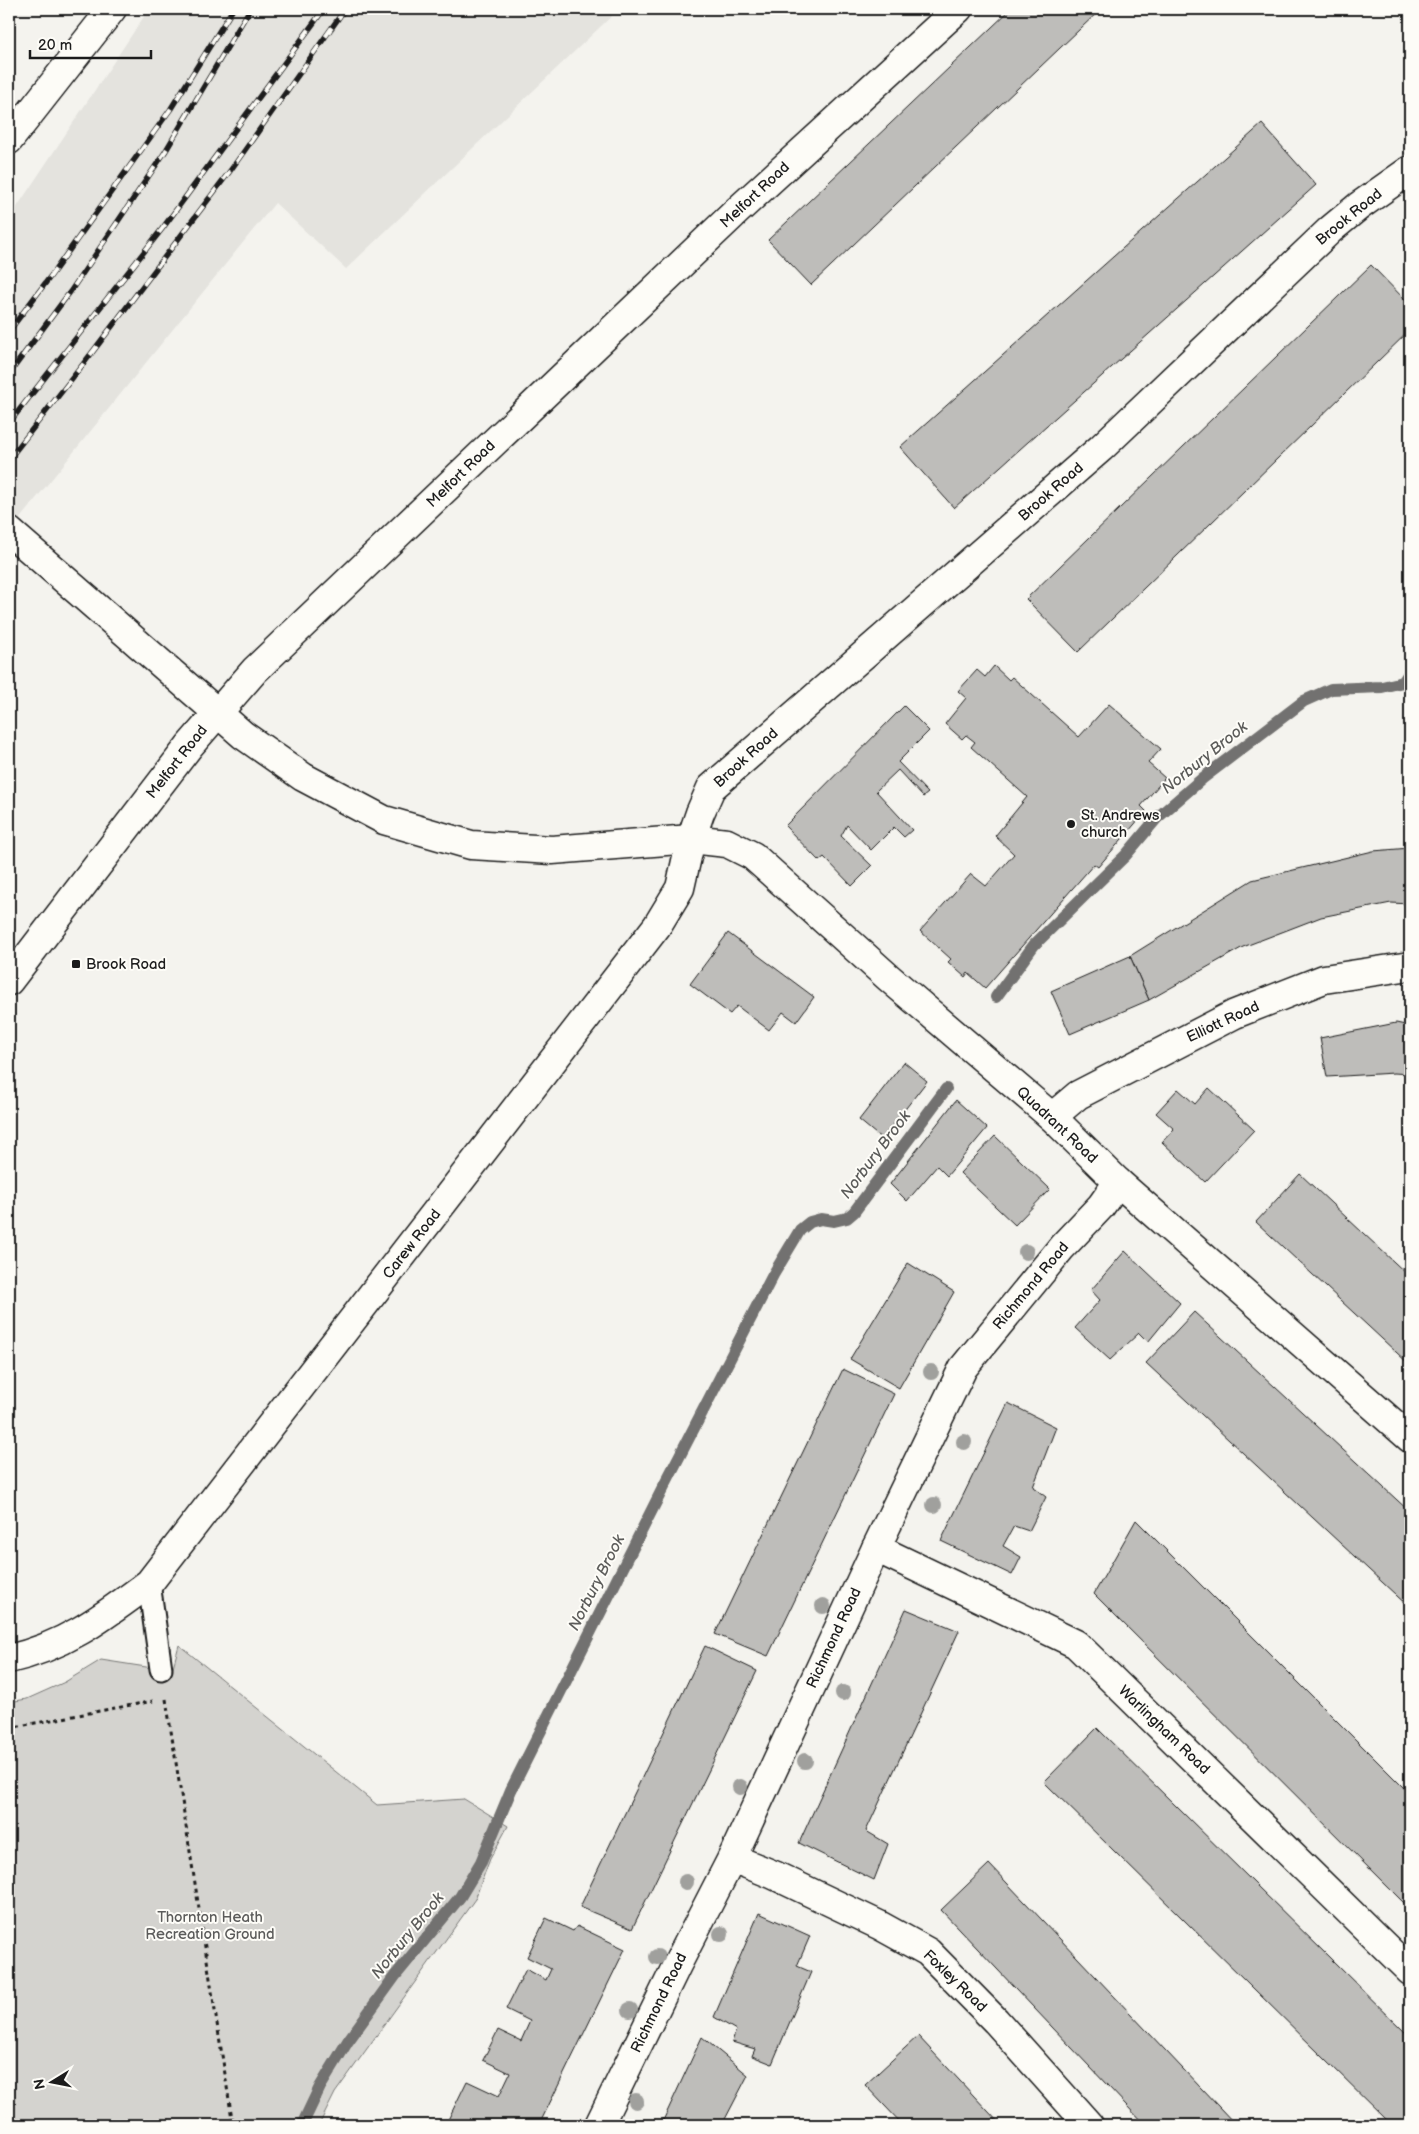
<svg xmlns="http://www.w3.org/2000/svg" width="1419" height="2134" font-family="'Balsamiq Sans',sans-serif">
<rect width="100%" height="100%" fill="#f4f3ee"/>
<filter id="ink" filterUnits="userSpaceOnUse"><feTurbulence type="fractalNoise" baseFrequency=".02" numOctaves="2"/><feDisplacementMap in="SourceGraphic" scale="10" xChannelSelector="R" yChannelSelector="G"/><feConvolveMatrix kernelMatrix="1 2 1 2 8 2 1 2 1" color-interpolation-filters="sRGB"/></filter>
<g filter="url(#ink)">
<polygon fill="#e4e3de" points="149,9 619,9 346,269 275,203 9,532 9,219"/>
<polygon fill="#d4d3cf" stroke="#787876" points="179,1645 377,1805 464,1799 508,1826 490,1859 475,1899 335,2093 319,2125 9,2125 9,1702 27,1699 65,1682 101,1660 172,1671"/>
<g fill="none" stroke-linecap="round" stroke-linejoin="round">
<g stroke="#72716f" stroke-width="12">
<polyline points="996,997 1034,945 1126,855 1157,818 1203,778 1304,701 1331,689 1382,687 1403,682 1410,672"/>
<polyline points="302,2125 320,2087 348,2041 395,1976 460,1897 481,1862 511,1790 664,1486 773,1275 800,1230 810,1222 821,1219 834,1221 847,1218 854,1212 946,1089"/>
</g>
</g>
<g fill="#bebdba" stroke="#1c1c1c">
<polygon points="1011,9 1101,9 811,285 768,240"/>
<polygon points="1262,124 1316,185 954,508 900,447"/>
<polygon points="1371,265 1410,305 1410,330 1078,652 1026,599"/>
<polygon points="994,666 1009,680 1012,677 1079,737 1109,704 1161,749 1148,763 1165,778 1141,806 1146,811 1098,867 1094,864 985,988 968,973 965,977 948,962 951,959 920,931 971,874 986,886 1014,854 995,836 1027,797 971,747 975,742 966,735 962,739 945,724 966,698 958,691 977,670 985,677"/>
<polygon points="904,706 929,731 898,762 928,793 923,797 898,770 876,791 912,830 904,837 894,827 871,850 847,825 841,836 872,866 852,886 824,857 819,861 785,826"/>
<polygon points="1410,848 1410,904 1391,903 1321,917 1243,947 1149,1000 1130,956 1252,880 1373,851"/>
<polygon points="728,933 814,997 796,1022 783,1012 769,1030 737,1006 730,1014 690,984"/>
<polygon points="1130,956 1149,1000 1070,1034 1051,991"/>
<polygon points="1396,1023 1410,1026 1410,1074 1394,1073 1327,1077 1320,1038"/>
<polygon points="904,1062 927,1081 882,1139 859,1120"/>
<polygon points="1209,1088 1254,1130 1205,1182 1162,1142 1174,1129 1156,1113 1178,1089 1195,1104"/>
<polygon points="956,1100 987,1128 947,1176 937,1166 907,1201 890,1184"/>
<polygon points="995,1136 1050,1189 1015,1225 960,1173"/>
<polygon points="1300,1174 1410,1277 1410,1365 1256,1222"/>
<polygon points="1125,1251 1180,1303 1148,1342 1139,1333 1110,1360 1075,1328 1100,1300 1091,1290"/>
<polygon points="908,1263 954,1292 899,1388 850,1359"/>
<polygon points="1194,1312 1410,1512 1410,1608 1146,1363"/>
<polygon points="843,1369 894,1394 768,1656 715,1634"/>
<polygon points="1008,1403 1056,1427 1033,1487 1046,1497 1029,1531 1014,1526 1003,1546 1021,1557 1012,1575 941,1541"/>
<polygon points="1136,1520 1410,1794 1410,1909 1094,1594"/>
<polygon points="906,1609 959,1631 866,1831 888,1844 874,1880 799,1843"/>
<polygon points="705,1646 757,1671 632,1929 580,1907"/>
<polygon points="1097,1728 1410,2037 1410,2125 1392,2125 1044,1782"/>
<polygon points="989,1864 1236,2125 1145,2125 941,1910"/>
<polygon points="759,1913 810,1936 797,1966 811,1972 772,2064 752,2056 755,2049 732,2042 736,2030 714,2017"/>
<polygon points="546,1918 573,1931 577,1926 625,1949 539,2125 450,2125 446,2124 467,2081 499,2096 510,2073 483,2060 498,2030 521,2041 530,2021 506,2009 526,1969 546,1980 551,1969 527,1957"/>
<polygon points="918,2036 1001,2125 903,2125 865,2085"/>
<polygon points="702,2037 748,2075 722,2125 661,2125"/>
</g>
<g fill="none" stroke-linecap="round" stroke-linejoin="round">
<g stroke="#1c1c1c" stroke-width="25">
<polyline id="service" points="149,1583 161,1669"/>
</g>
<g stroke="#1c1c1c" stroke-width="31">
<g id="minor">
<polyline points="9,140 112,9"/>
<polyline points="9,531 243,735 303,777 384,820 471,845 552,850 691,839 727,843 753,856 889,978 1052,1117 1118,1182 1410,1438"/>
<polyline points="9,981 190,745 255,670 738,210 958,9"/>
<polyline points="1052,1117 1078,1095 1235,1014 1324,979 1410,966"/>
<polyline points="876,1548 1076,1644 1410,1971"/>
<path d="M9,1659C66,1646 103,1617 149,1583L657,926L680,888L691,839L700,813L711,788L1101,448L1330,230L1359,206L1410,170"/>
<polyline points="732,1858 774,1875 879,1925 928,1952 996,2021 1089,2125"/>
<polyline points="599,2125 677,1965 732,1858 876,1548 963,1368 1062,1247 1101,1206 1118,1182"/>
</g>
</g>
<g stroke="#1c1c1c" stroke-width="3" stroke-dasharray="4 4" stroke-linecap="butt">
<polyline points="166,1699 233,2125"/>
<polyline points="9,1728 153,1701"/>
<polyline points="232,2118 240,2125"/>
</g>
<use href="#service" stroke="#fdfcf7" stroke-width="21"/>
<use href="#minor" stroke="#fdfcf7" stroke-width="28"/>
<g stroke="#1c1c1c" stroke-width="5.5">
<g id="rail">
<polyline points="9,331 50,277 170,110 233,9"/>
<polyline points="9,374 70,292 165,152 250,9"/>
<polyline points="9,423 162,229 324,9"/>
<polyline points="9,459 91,354 230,171 345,9"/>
</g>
</g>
<use href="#rail" stroke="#fdfcf7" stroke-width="4" stroke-dasharray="11" stroke-linecap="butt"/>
</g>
<g fill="#a0a09d">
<circle cx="1026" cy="1252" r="8"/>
<circle cx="931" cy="1372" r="8"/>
<circle cx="964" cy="1442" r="8"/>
<circle cx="934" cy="1505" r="8"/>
<circle cx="823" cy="1606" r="8"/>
<circle cx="843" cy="1693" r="8"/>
<circle cx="805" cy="1761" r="8"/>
<circle cx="740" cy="1787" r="8"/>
<circle cx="686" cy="1882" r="8"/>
<circle cx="721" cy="1934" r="8"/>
<circle cx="657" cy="1957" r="8"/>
<circle cx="630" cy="2010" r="8"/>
<circle cx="636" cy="2101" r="8"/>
</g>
</g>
<g fill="#1c1c1c" stroke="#fdfcf7" stroke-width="2">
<circle cx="1071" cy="824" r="5"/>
<rect x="71" y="959" width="10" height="10" rx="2.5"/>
</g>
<g text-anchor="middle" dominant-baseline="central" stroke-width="4" stroke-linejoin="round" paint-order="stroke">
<g font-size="15" fill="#1c1c1c" stroke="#fdfcf7">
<text transform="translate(755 195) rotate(-43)">Melfort Road</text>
<text transform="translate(1349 217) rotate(-39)">Brook Road</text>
<text transform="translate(461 474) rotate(-44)">Melfort Road</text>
<text transform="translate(1051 492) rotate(-41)">Brook Road</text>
<text transform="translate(746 758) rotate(-42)">Brook Road</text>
<text transform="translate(177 762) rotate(-52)">Melfort Road</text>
<text transform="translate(1223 1022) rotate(-25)">Elliott Road</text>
<text transform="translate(1057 1125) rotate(43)">Quadrant Road</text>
<text transform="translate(412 1244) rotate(-52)">Carew Road</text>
<text transform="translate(1031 1286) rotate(-50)">Richmond Road</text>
<text transform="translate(834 1638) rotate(-65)">Richmond Road</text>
<text transform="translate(1164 1730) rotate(44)">Warlingham Road</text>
<text transform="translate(955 1981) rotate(44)">Foxley Road</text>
<text transform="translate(659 2003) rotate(-64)">Richmond Road</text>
</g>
<g font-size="15" fill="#1c1c1c" stroke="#fdfcf7" text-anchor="start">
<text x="1081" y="815">St. Andrews<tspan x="1081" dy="17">church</tspan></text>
<text x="86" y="964">Brook Road</text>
</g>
<g font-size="15" fill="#5c5c5b" stroke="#fdfcf7">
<text x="210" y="1917">Thornton Heath<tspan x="210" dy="17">Recreation Ground</tspan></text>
</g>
<g font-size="16" font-style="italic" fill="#5c5c5a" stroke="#fdfcf7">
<text transform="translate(1205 758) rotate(-39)">Norbury Brook</text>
<text transform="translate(876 1155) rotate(-53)">Norbury Brook</text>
<text transform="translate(597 1583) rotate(-63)">Norbury Brook</text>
<text transform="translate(408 1936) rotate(-51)">Norbury Brook</text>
</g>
</g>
<rect width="1419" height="2134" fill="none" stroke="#fdfcf7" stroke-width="30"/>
<rect x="15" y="15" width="1389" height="2104" fill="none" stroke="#1c1c1c" stroke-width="2" filter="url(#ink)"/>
<g transform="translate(52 2082) rotate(260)" stroke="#fdfcf7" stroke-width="4" paint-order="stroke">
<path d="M0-4L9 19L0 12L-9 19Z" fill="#1c1c1c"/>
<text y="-8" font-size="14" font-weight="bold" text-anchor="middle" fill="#1c1c1c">N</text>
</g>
<path d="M30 50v8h121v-8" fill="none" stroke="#1c1c1c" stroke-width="2.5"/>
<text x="38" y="50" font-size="15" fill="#1c1c1c" stroke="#fdfcf7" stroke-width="4" paint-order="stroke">20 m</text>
</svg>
